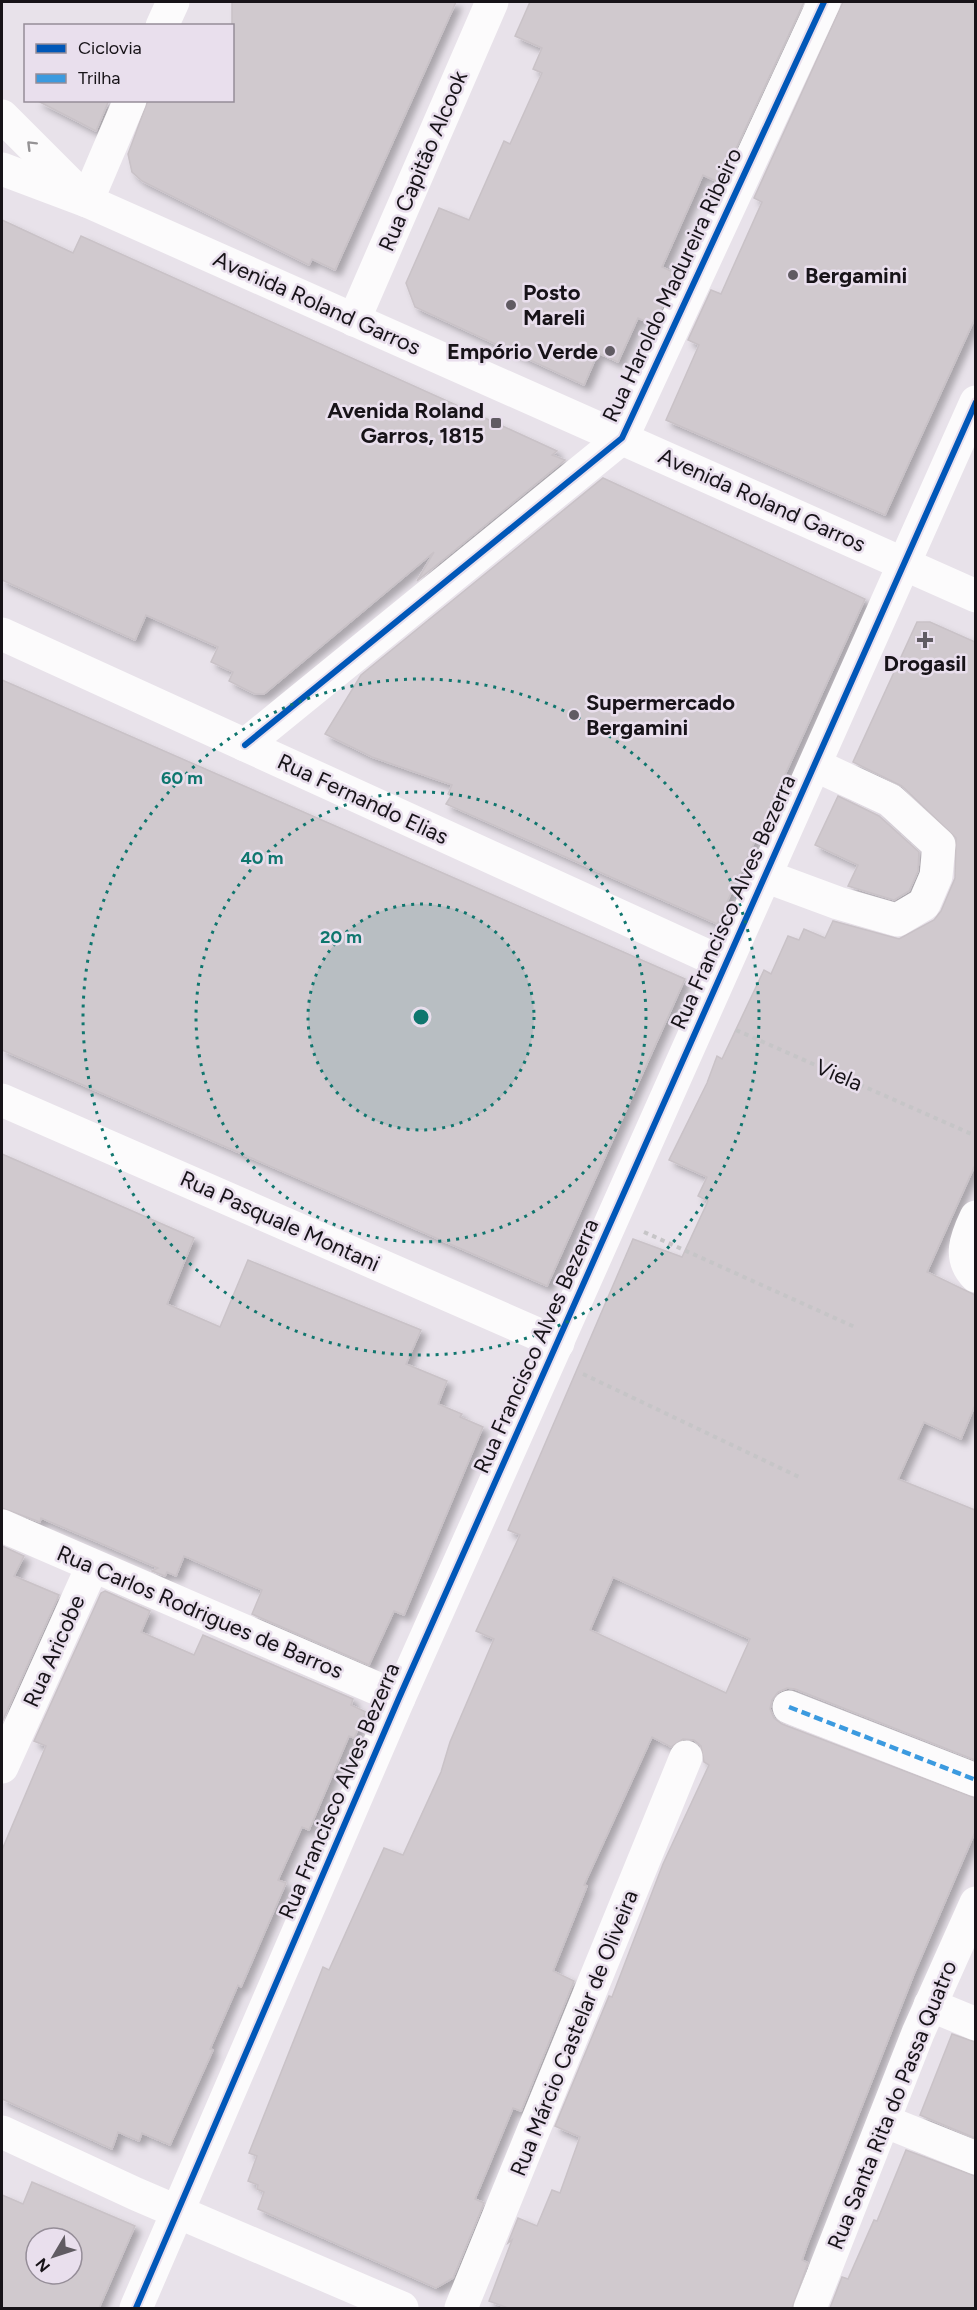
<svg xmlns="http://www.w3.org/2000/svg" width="977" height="2310" font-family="Figtree,sans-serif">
<defs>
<filter id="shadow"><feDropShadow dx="5.5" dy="5.5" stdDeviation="3" flood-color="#0004"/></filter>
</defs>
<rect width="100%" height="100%" fill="#e8e2ea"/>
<g fill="#d0c9ce" stroke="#c9c2c7" stroke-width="1.5" fill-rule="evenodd" filter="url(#shadow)">
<polygon points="232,2 456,2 335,270 312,259 309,265 142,181 132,172 128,154 148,100 232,100"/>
<polygon points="530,2 804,2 720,183 703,175 662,267 677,274 654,325 638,318 618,362 598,353 584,385 415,307 406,283 439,208 469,220 504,141 510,144 542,73 533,69 542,48 515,36"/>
<polygon points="843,2 975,2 975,318 885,515 666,420 699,345 688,340 711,290 721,294 762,202 754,198"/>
<polygon points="36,100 109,100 96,131"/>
<polygon points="2,220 73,253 81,236 496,423 557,451 552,455 565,460 417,581 434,552 264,694 255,694 229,681 233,672 211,662 218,647 146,615 135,640 2,580"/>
<polygon points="603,478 865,599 717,924 446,804 451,796 448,794 452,785 372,757 325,734 361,675"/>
<path d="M917,622H930L975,642V1165L927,1272L975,1295V1405L961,1439L924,1422L898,1479L975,1510V1760L795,1689L787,1688L778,1692L772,1700L770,1709L774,1718L782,1724L975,1798V1832L914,1974L808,2243L802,2260L808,2263L792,2308H508L489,2301L512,2240L508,2243L518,2218L537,2226L552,2190L560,2193L580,2137L555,2126L609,1996L612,1997L663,1864L709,1765L704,1762L701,1746L694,1740L683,1739L671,1747L652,1737L584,1885L587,1886L553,1971L574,1981L521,2111L513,2108L475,2199L484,2203L453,2278L436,2288L258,2209L264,2192L257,2189L258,2185L248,2181L257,2156L249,2153L323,1967L329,1970L384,1848L403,1855L441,1772L450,1742L494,1639L476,1631L520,1535L508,1530L633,1239L682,1257L708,1201L698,1196L707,1177L669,1160L707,1083L717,1056L722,1059L764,970L771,974L788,936L799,940L804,929L825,938L833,921L899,939L934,920L941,911L955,878L956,838L902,786L853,762ZM613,1577L750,1639L726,1693L590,1630Z"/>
<polygon points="2,680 685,979 547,1286 2,1050"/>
<polygon points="838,796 879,816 919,852 918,871 909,891 894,900 848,886 858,865 815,845"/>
<polygon points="2,1154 194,1238 167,1304 220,1327 248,1260 421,1330 406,1364 447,1381 438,1404 462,1414 460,1417 483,1427 404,1615 394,1611 369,1665 252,1614 262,1590 184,1556 176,1576 167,1572 165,1576 152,1571 158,1568 100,1543 41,1518 40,1522 2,1508"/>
<polygon points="2,1546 24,1556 14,1576 59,1595 2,1722"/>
<polygon points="105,1591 150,1611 141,1632 194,1655 203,1635 353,1699 351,1705 366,1712 354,1738 349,1736 309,1830 302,1827 278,1880 286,1883 241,1987 238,1985 210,2049 213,2050 170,2145 142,2133 139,2141 118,2132 112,2149 2,2099 2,1850 46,1746 34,1741 101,1593"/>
<polygon points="952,2034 975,2042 975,2138 920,2115"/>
<polygon points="906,2150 975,2176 975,2308 830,2308 842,2277 848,2279 874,2220 877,2221"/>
<path d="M32,2182L135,2226L99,2308H2V2195L23,2204ZM36,2238H72V2274H36Z"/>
</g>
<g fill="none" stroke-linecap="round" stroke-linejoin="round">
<g stroke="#c6c5c7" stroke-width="4" stroke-dasharray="4.5 4.5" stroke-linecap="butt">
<polyline points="736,1030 976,1136"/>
<polyline points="644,1232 857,1328"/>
<polyline points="583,1374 799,1477"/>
</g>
<g stroke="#fcfbfc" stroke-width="33">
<polyline points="162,26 173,2"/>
<polyline points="87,201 130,100"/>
<polyline points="354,320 492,2"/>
<polyline points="2,634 725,964"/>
<polyline points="245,745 622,438 824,2"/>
<polyline points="765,876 838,903 897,920 924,904 936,876 939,845 890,800 815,765"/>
<polyline points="2,1100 558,1343"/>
<path d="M976,1217C966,1238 958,1258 976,1276"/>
<polyline points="2,1526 399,1698"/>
<polyline points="789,1707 976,1780"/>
<polyline points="2,1767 92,1567"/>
<polyline points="930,2005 976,2024"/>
<polyline points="884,2121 976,2158"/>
<polyline points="2,2132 136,2194 402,2308"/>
<polyline points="136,2308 399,1698 976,402"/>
<polyline points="461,2308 686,1757"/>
<polyline points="810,2308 918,2033 976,1903"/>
</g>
<g stroke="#fcfbfc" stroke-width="33">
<polyline points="2,116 79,193"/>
<polyline points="2,169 87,201 976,596"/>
</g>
<polyline stroke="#3b9adf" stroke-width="4.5" stroke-dasharray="9 4.5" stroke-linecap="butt" points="789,1707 976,1780"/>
<g stroke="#e9dfed" stroke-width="10">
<g id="cycleway">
<polyline points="245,745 622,438 824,2"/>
<polyline points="136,2308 399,1698 976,402"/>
</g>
</g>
<use href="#cycleway" stroke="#0057b8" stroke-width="6"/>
</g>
<defs><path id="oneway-chevron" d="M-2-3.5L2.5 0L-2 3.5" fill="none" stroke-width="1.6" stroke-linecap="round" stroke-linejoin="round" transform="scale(1.5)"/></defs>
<use stroke="#959395" href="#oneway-chevron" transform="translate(31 145) rotate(-135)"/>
<circle cx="421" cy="1017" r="113" fill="#0f766e" fill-opacity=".12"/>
<g fill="none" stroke="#0f766e" stroke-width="3" stroke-dasharray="3 6">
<circle cx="421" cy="1017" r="113"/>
<circle cx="421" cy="1017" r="225"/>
<circle cx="421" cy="1017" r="338"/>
</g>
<g fill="#605b62" stroke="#e9dfed" stroke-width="2">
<circle cx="793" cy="275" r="6"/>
<circle cx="511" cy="305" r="6"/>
<circle cx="610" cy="351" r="6"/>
<rect x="490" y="417" width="12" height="12" rx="3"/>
<path d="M922 631h6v6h6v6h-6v6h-6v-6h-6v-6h6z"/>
<circle cx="574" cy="715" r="6"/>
</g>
<g text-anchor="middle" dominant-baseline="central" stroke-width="5" stroke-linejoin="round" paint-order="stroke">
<g font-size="22" fill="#171318" stroke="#e9dfed">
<text transform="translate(423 161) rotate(-67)">Rua Capitão Alcook</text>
<text transform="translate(672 285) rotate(-65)">Rua Haroldo Madureira Ribeiro</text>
<text transform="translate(317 303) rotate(24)">Avenida Roland Garros</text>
<text transform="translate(762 500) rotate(24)">Avenida Roland Garros</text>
<text transform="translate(363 799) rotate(25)">Rua Fernando Elias</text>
<text transform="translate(733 902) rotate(-66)">Rua Francisco Alves Bezerra</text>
<text transform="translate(839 1075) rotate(23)">Viela</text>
<text transform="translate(280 1221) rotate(24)">Rua Pasquale Montani</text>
<text transform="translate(536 1346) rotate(-66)">Rua Francisco Alves Bezerra</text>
<text transform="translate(200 1612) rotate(23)">Rua Carlos Rodrigues de Barros</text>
<text transform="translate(54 1651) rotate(-66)">Rua Aricobe</text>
<text transform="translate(339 1791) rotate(-67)">Rua Francisco Alves Bezerra</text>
<text transform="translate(574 2033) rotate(-68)">Rua Márcio Castelar de Oliveira</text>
<text transform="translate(892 2105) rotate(-68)">Rua Santa Rita do Passa Quatro</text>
</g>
<g font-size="22" font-weight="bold" fill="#171318" stroke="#e9dfed" text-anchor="start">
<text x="805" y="275">Bergamini</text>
<text x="523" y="292">Posto<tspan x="523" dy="25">Mareli</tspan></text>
<text x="598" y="351" text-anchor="end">Empório Verde</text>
<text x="484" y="410" text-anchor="end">Avenida Roland<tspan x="484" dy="25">Garros, 1815</tspan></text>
<text x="925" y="663" text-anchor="middle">Drogasil</text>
<text x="586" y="702">Supermercado<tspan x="586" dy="25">Bergamini</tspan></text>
</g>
</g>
<circle cx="421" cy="1017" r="9" fill="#0f766e" stroke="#e9dfed" stroke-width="3"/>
<g font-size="18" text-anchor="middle" font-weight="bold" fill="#0f766e" stroke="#e9dfed" stroke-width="5" stroke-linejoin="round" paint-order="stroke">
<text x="182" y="784">60 m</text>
<text x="262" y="864">40 m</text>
<text x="341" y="943">20 m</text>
</g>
<rect width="977" height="2310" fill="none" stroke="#171318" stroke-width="6"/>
<rect x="24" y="24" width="210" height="78" fill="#e9dfed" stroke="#958d98" stroke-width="1.5"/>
<rect x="36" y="44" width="30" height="9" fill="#0057b8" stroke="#958d98" stroke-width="1.5"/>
<text x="78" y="54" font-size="18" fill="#171318">Ciclovia</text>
<rect x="36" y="74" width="30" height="9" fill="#3b9adf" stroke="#958d98" stroke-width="1.5"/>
<text x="78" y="84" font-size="18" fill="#171318">Trilha</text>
<g transform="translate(54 2256) rotate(231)"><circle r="28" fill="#e9dfed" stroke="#958d98" stroke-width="1.5"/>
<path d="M0-4.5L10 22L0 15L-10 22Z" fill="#605b62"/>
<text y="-9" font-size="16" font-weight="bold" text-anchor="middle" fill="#171318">N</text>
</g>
</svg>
